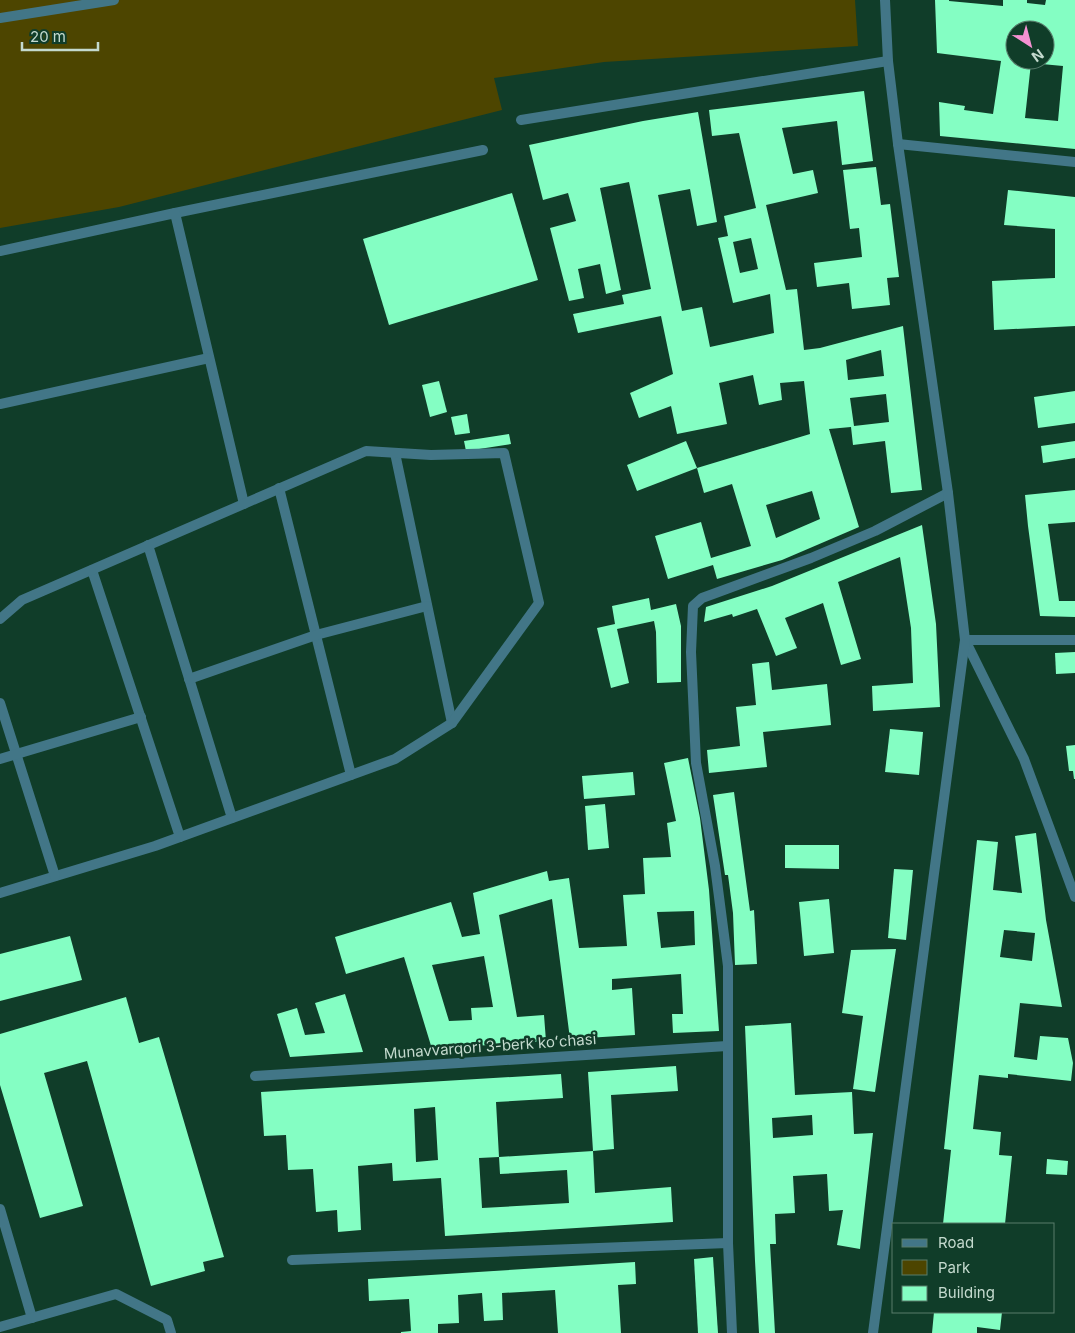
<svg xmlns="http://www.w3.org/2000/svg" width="1075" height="1333" font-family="Inter,sans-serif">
<rect width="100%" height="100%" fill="#103d29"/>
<polygon fill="#4d4500" points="0,0 855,0 858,46 604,62 494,78 502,110 119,207 0,228"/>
<g fill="#84fec3" fill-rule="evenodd">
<path d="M935,0H949V1L1003,6V0H1027V3L1045,5L1046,0H1075V149L940,136L939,102L965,106L964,110L993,114L1001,61L937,53ZM1015,30H1045V60H1015ZM1031,63L1063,66L1058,121L1025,118Z"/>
<path d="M864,91L873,161L842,165L837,121L782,128L793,174L813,170L818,193L766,205L786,290L797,289L804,350L820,348L903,326L922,490L891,493L885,441L853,445L851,427L829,429L859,527L782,560L717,579L713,565L668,579L655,536L701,522L711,558L751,546L732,484L704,493L697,468L637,491L627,465L686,441L697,468L810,434L804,381L780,383L782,400L759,405L753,375L719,383L727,424L677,434L671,406L639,418L630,393L673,374L661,316L578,333L573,314L624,304L622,295L651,289L629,182L600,188L621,290L606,294L600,264L578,269L584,298L569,301L550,228L576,221L568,193L543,200L529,145L643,121L698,112L717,222L697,226L690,189L658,195L682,311L702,307L710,347L774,333L770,294L733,303L718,238L728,236L724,216L756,208L739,133L712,136L709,110ZM751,238L758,269L740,273L733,242ZM881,350L884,376L848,380L846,360ZM886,394L889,422L854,426L850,398ZM812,491L820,519L776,538L766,505Z"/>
<polygon points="876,167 881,205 890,204 899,277 887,278 890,305 852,309 849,283 817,287 814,263 862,257 859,228 850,229 843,170"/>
<polygon points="1008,190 1075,197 1075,326 994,330 992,281 1055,278 1055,229 1004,225"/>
<polygon points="512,193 538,280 389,325 363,239"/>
<polygon points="439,381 447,412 430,417 422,385"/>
<polygon points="1075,391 1075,423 1038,428 1034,397"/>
<polygon points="467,414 470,433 455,435 451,417"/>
<polygon points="509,434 511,444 466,451 464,441"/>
<polygon points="1075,441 1075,458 1043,463 1041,446"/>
<polygon points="1075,490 1075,522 1048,524 1059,601 1075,601 1075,617 1040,616 1028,526 1025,495"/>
<polygon points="922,525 936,624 940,707 873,711 872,686 913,683 911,628 900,557 838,582 861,659 841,665 823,603 785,618 797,648 776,656 757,609 733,617 732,614 704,622 706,607 772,586"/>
<polygon points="649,598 651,610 676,604 681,626 681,682 657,683 656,632 654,621 617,629 629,683 611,688 597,628 615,624 612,606"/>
<polygon points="1075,652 1075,673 1056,674 1055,653"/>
<polygon points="769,662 772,690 827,684 831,725 763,732 767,767 709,773 707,750 740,746 736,707 756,705 752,664"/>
<polygon points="890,729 923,732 919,775 885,772"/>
<polygon points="1075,745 1075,779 1074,779 1073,771 1069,771 1066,746"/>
<path d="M688,758L700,818L709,890L719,1031L673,1033L672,1014H683L681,974L612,979V990L632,988L635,1035L570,1039L552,899L499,915L517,1017L544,1015L546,1041L432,1049L404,957L346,974L335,937L451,902L462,937L480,934L473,893L547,871L549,881L569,878L579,948L627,946L623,895L645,894L643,858L671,857L667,823L676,821L664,763ZM694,911L695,945L661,948L657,912ZM484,956L493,1007L471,1008L472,1020L449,1021L432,965Z"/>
<polygon points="633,772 635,795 584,799 582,776"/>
<polygon points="734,792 750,911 754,910 757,964 735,965 733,913 728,875 725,875 713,795"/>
<polygon points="605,804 609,848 588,850 585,806"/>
<path d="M1036,833L1046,920L1062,1007L1020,1003L1014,1057L1037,1060L1040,1036L1068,1038L1073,1063L1071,1081L1008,1074V1078L979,1075L973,1129L1001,1132L999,1155L1012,1156L1005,1224H943L951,1150L944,1149L977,840L998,842L993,890L1022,893L1015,836ZM1004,930L1035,933L1032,961L1000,957Z"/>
<polygon points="785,845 839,845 839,869 785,868"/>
<polygon points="894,869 913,870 906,940 888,938"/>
<polygon points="829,899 834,953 804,956 799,902"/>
<polygon points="70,936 82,980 0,1001 0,954"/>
<polygon points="896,949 875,1092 853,1089 863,1016 842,1013 851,950"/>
<polygon points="345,994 363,1052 290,1057 277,1014 297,1008 305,1035 325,1033 315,1003"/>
<polygon points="126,997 139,1043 159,1037 224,1257 203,1262 205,1271 151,1286 87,1061 44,1073 83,1206 40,1218 0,1085 0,1034"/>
<path d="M791,1023L795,1095L852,1092L854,1134L873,1133L860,1249L837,1245L843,1210L829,1211L827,1174L793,1176L795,1213L775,1214L776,1244H770L775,1333H759L755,1261L745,1026ZM812,1115L813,1135L773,1138L772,1118Z"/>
<polygon points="676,1066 678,1091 611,1095 614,1149 593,1151 588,1072"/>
<path d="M561,1074L563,1098L496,1102L499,1157L479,1158L482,1208L569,1203L567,1170L500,1174L499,1157L593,1151L595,1193L671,1187L673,1222L445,1236L441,1178L393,1181L392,1163L358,1166L361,1230L338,1232L337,1210L316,1212L313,1169L288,1170L286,1135L264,1136L261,1092ZM435,1107L438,1160L416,1162L414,1109Z"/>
<polygon points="1047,1159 1068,1161 1067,1175 1046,1174"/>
<polygon points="713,1257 718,1333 698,1333 694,1259"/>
<polygon points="635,1262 636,1284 618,1285 621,1333 558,1333 555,1290 502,1293 503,1320 484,1321 482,1293 458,1295 459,1323 438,1324 438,1333 401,1333 401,1332 411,1331 409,1299 369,1301 368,1279"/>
<polygon points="934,1312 1002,1312 1000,1330 977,1327 977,1333 932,1333"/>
</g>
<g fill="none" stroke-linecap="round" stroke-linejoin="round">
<g stroke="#427687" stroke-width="10">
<polyline points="0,18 114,0"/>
<polyline points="521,120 888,61"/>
<polyline points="175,213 483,150"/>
<polyline points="0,251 175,213 244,504"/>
<polyline points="0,404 209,358"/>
<polyline points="395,453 452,723"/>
<polyline points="279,488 351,775"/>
<polyline points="148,545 232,818"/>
<polyline points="92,570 180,837"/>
<polyline points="0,619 22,600 366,451 431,455 504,453 539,603 452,723 395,759 155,846 0,893"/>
<polyline points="189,679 316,635 427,606"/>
<polyline points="0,703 55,876"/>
<polyline points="0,759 141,717"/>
<polyline points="0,1209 32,1318"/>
<polyline points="292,1260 728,1243"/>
<polyline points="0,1327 116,1294 167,1320 171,1333"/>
</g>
<g stroke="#427687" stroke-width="10">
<polyline points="898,144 1075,162"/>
<polyline points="1075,640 965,640 1024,759 1075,897"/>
<polyline points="255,1076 727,1046"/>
<polyline points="732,1333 728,1243 728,966 715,866 696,763 691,652 693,606 702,598 713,594 811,558 875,531 948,493"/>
<polyline points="873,1333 965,640 948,493 898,144 888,61 885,0"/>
</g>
</g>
<g text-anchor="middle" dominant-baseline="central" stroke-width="5" stroke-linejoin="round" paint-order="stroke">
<g font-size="15" fill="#c4dace" stroke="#103d29">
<text transform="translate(490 1046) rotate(-4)">Munavvarqori 3-berk koʻchasi</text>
</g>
</g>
<rect x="892" y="1223" width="162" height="90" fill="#103d29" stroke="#587c6b"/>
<rect x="902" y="1239" width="25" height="8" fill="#427687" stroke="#587c6b"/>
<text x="938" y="1248" font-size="15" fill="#c4dace">Road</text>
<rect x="902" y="1260" width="25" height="15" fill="#4d4500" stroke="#587c6b"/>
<text x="938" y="1273" font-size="15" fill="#c4dace">Park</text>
<rect x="902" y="1286" width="25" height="15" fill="#84fec3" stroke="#587c6b"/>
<text x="938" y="1298" font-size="15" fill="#c4dace">Building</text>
<g transform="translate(1030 45) rotate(144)"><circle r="24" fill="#103d29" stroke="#587c6b"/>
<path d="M0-4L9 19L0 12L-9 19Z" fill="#f591d2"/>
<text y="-8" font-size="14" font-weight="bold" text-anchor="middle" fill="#c4dace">N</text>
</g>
<path d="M22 42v8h76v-8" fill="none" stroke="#c4dace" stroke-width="2.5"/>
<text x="30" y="42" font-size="15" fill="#c4dace" stroke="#103d29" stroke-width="4" paint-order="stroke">20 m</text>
</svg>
